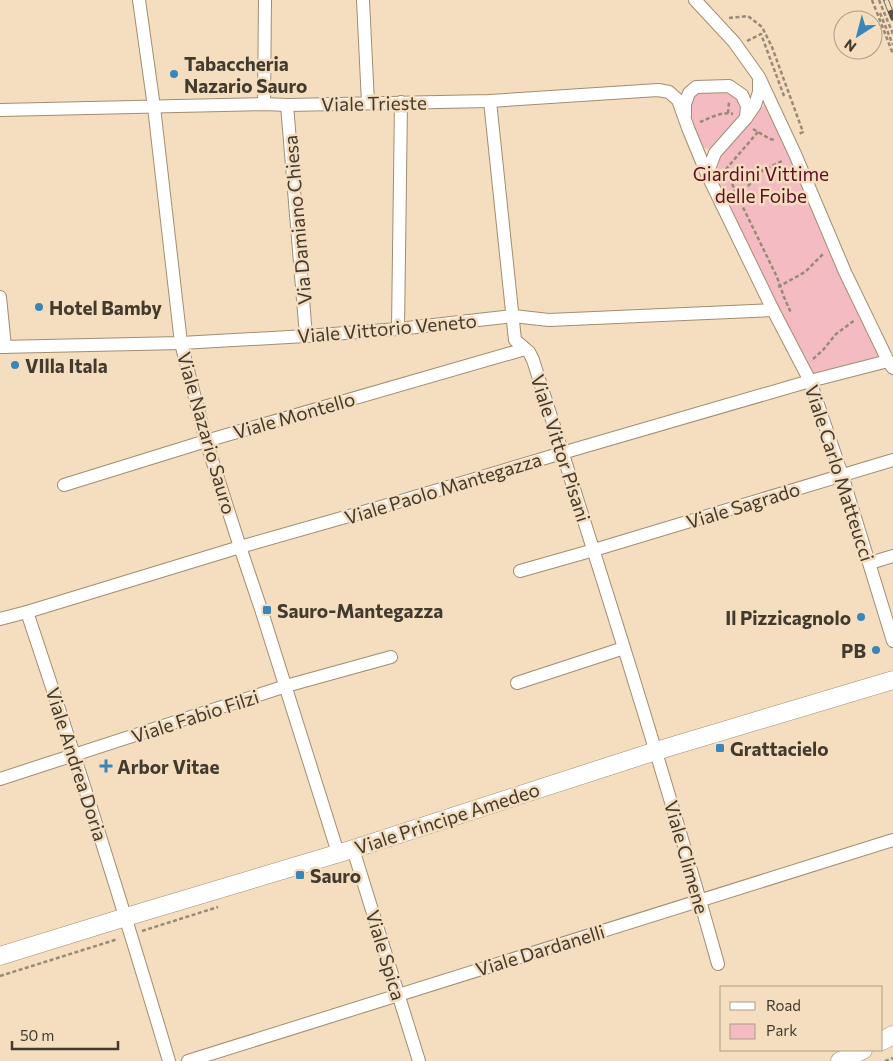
<svg xmlns="http://www.w3.org/2000/svg" width="893" height="1061" font-family="Commissioner,sans-serif">
<rect width="100%" height="100%" fill="#f4debf"/>
<g fill="#f5bbc2">
<path d="M698,91H730L740,98L743,108L742,117L714,148L707,149L702,147C694,131 680,105 698,91Z"/>
<polygon points="765,104 882,358 812,375 713,174 719,156"/>
</g>
<g fill="none" stroke-linecap="round" stroke-linejoin="round">
<g stroke="#a28d71" stroke-width="14">
<g id="street">
<polyline points="139,0 154,107 181,343 206,441 240,547 261,609 338,853"/>
<polyline points="363,0 368,103"/>
<polyline points="695,0 734,42 759,77 795,154 845,272 888,361 893,368"/>
<path d="M490,101L515,340L529,352L533,360C597,561 661,761 718,964"/>
<polyline points="264,104 265,0"/>
<polyline points="287,105 306,336"/>
<polyline points="0,110 264,104 287,105 490,101 658,90 669,92 678,100 688,128 707,174 773,310 810,381 842,475 893,641"/>
<polyline points="685,115 685,104 689,93 696,87 729,86 742,95 747,106 746,118"/>
<polyline points="707,174 715,153 746,118 755,105 759,92 759,81"/>
<polyline points="0,297 5,347"/>
<polyline points="398,329 401,102"/>
<polyline points="0,347 181,343 306,336 398,329 513,316 549,320 773,310"/>
<polyline points="64,485 206,441 525,349"/>
<polyline points="870,563 893,556"/>
<polyline points="520,571 594,550 893,460"/>
<path d="M27,612C77,761 124,910 169,1061"/>
<polyline points="0,619 27,612 240,547 391,504 562,453 810,381 888,361"/>
<polyline points="517,683 624,648"/>
<polyline points="0,779 286,686 391,657"/>
<polyline points="353,849 419,1061"/>
<polyline points="188,1061 893,840"/>
</g>
</g>
<g stroke="#a28d71" stroke-width="19">
<g id="secondary">
<polyline points="0,956 126,917 353,849 656,751 893,680"/>
<polyline points="882,1041 893,1035"/>
<polyline points="840,1061 863,1050"/>
</g>
</g>
<g stroke="#998a75" stroke-width="2.5" stroke-dasharray="4 2.5" stroke-linecap="butt">
<polyline points="872,0 893,54"/>
<polyline points="879,0 893,34"/>
<polyline points="880,13 893,45"/>
<polyline points="729,18 748,16 762,27 772,47 803,132 799,134"/>
<polyline points="747,41 761,34 784,96"/>
<polyline points="728,113 729,102"/>
<path d="M700,122C710,118 722,111 733,114"/>
<polyline points="753,129 770,139 775,140"/>
<polyline points="758,132 726,169 736,193 777,277 784,297 791,313"/>
<polyline points="731,196 748,186 763,170 784,160"/>
<polyline points="778,287 805,272 824,253"/>
<polyline points="813,359 823,350 836,334 855,320"/>
<polyline points="142,931 218,907"/>
<polyline points="0,976 118,939"/>
<polyline points="885,1061 893,1058"/>
</g>
<use href="#street" stroke="#fff" stroke-width="12"/>
<use href="#secondary" stroke="#fff" stroke-width="18"/>
<g stroke="#5c5142" stroke-width="5.5">
<polyline id="rail" points="886,0 893,18"/>
</g>
<use href="#rail" stroke="#f4debf" stroke-width="4" stroke-dasharray="11" stroke-linecap="butt"/>
</g>
<g fill="#3a86b9" stroke="#f4debf" stroke-width="2">
<circle cx="174" cy="74" r="5"/>
<circle cx="39" cy="307" r="5"/>
<circle cx="15" cy="365" r="5"/>
<rect x="262" y="605" width="10" height="10" rx="2.5"/>
<circle cx="861" cy="617" r="5"/>
<circle cx="876" cy="650" r="5"/>
<rect x="715" y="743" width="10" height="10" rx="2.5"/>
<path d="M103.5 758.5h5v5h5v5h-5v5h-5v-5h-5v-5h5z"/>
<rect x="295" y="870" width="10" height="10" rx="2.5"/>
</g>
<g text-anchor="middle" dominant-baseline="central" stroke-width="5" stroke-linejoin="round" paint-order="stroke">
<g font-size="19" font-weight="bold" fill="#433a2e" stroke="#f4debf" text-anchor="start">
<text x="184" y="63">Tabaccheria<tspan x="184" dy="22">Nazario Sauro</tspan></text>
<text x="49" y="307">Hotel Bamby</text>
<text x="25" y="365">VIlla Itala</text>
<text x="277" y="610">Sauro-Mantegazza</text>
<text x="851" y="617" text-anchor="end">Il Pizzicagnolo</text>
<text x="866" y="650" text-anchor="end">PB</text>
<text x="730" y="748">Grattacielo</text>
<text x="117" y="766">Arbor Vitae</text>
<text x="310" y="875">Sauro</text>
</g>
<g font-size="19" fill="#433a2e" stroke="#f4debf">
<text transform="translate(374 103) rotate(-1)">Viale Trieste</text>
<text transform="translate(297 220) rotate(-95)">Via Damiano Chiesa</text>
<text transform="translate(387 328) rotate(-5)">Viale Vittorio Veneto</text>
<text transform="translate(294 415) rotate(-16)">Viale Montello</text>
<text transform="translate(207 433) rotate(74)">Viale Nazario Sauro</text>
<text transform="translate(561 448) rotate(72)">Viale Vittor Pisani</text>
<text transform="translate(840 473) rotate(72)">Viale Carlo Matteucci</text>
<text transform="translate(443 488) rotate(-17)">Viale Paolo Mantegazza</text>
<text transform="translate(743 505) rotate(-17)">Viale Sagrado</text>
<text transform="translate(195 716) rotate(-18)">Viale Fabio Filzi</text>
<text transform="translate(77 764) rotate(72)">Viale Andrea Doria</text>
<text transform="translate(447 818) rotate(-18)">Viale Principe Amedeo</text>
<text transform="translate(687 857) rotate(74)">Viale Climene</text>
<text transform="translate(540 950) rotate(-17)">Viale Dardanelli</text>
<text transform="translate(386 955) rotate(73)">Viale Spica</text>
</g>
<g font-size="19" fill="#5f0d25" stroke="#f4debf">
<text x="761" y="173">Giardini Vittime<tspan x="761" dy="22">delle Foibe</tspan></text>
</g>
</g>
<rect x="720" y="986" width="162" height="65" fill="#f4debf" stroke="#ad9c85"/>
<rect x="730" y="1002" width="25" height="8" fill="#ffffff" stroke="#ad9c85"/>
<text x="766" y="1011" font-size="15" fill="#433a2e">Road</text>
<rect x="730" y="1024" width="25" height="15" fill="#f5bbc2" stroke="#ad9c85"/>
<text x="766" y="1036" font-size="15" fill="#433a2e">Park</text>
<g transform="translate(858 35) rotate(216)"><circle r="24" fill="#f4debf" stroke="#ad9c85"/>
<path d="M0-4L9 19L0 12L-9 19Z" fill="#3a86b9"/>
<text y="-8" font-size="14" font-weight="bold" text-anchor="middle" fill="#433a2e">N</text>
</g>
<path d="M12 1041v8h106v-8" fill="none" stroke="#433a2e" stroke-width="2.5"/>
<text x="20" y="1041" font-size="15" fill="#433a2e" stroke="#f4debf" stroke-width="4" paint-order="stroke">50 m</text>
</svg>
